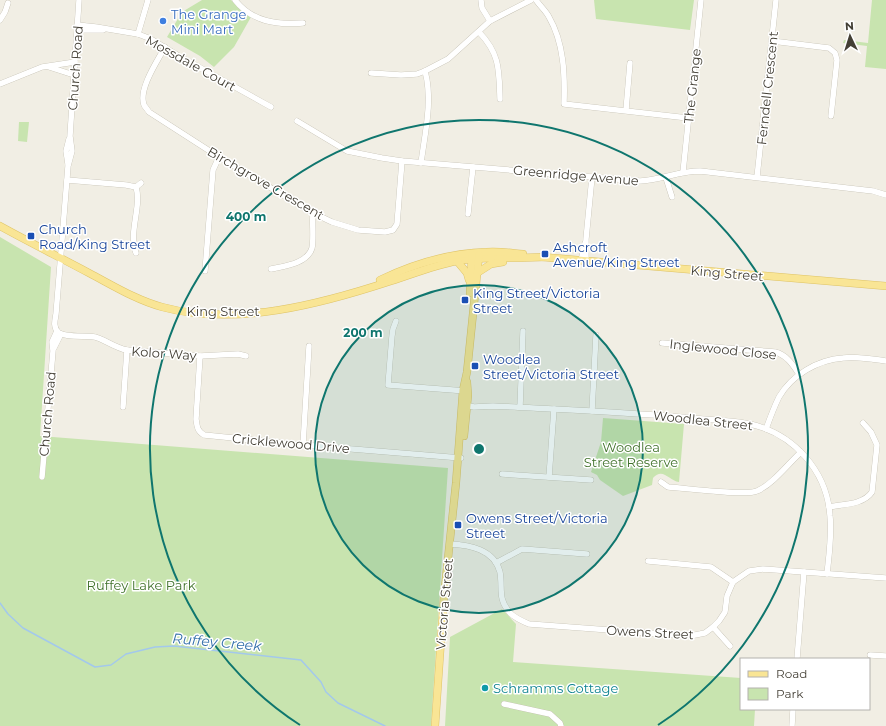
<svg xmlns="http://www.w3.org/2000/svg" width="886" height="726" font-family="Montserrat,sans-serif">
<rect width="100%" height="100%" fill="#f1eee4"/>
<g fill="#c8e4af">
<polygon points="202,0 231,0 245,13 251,17 234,47 214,67 200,56 167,37 182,12"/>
<polygon points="594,0 694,0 690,30 596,19"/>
<polygon points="872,0 886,0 886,69 865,67 867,46 843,43 844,40 868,43"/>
<polygon points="19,122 29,122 27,142 18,141"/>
<polygon points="0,237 51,267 40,436 448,468 431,726 0,726"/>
<path d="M603,418L684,424L679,482C669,481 663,467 653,478L652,485L623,496L600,480L597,475L591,472L601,442Z"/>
<polygon points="502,609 516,624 513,662 741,678 741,709 755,709 754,726 445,726 450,637"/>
</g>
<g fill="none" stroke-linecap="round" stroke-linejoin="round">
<polyline stroke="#a3c8ec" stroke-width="1.5" points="0,603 8,614 23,628 95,667 111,665 126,654 155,647 174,646 301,660 321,682 326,692 338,703 385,726"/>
<g stroke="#bcb7a8" stroke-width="6">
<g id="minor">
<path d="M79,0L70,136L72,151L68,166L56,314C55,320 53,327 58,332C65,338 86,335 95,337C106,340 115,348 127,350L200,356L238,354L246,356"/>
<path d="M235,0C252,22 277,25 303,23"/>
<polyline points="481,0 482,8 490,21"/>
<path d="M536,0C540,6 546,11 549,17C564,43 565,75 564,104L688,118"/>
<polyline points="0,20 5,12 8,3"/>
<polyline points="77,25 96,27 138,34 151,39 179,56 271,107"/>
<polyline points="77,30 103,30"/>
<path d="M479,32C500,54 499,70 500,99"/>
<polyline points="138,34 148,0"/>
<polyline points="772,41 829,48 835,53 837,60 831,116"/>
<path d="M165,47C158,60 138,89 144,105C145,107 148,110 149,112L219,157L313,213L332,222L358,230L385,232L393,230L397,224L402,161"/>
<polyline points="49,67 74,75"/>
<polyline points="371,73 401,75 417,74 425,71 448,59 490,21 531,0"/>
<polyline points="0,84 42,67 75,62"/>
<polyline points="626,110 630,63"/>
<path d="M297,121L347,151L382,158L402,161L640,181C661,180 679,171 700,171L873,191L886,195"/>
<path d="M421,163C425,133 433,100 425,71"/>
<polyline points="68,164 66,151 69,139"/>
<polyline points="683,172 701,0"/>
<polyline points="757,177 776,0"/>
<polyline points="666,178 672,197"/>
<path d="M67,180L126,185L136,187C142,207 128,232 136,253"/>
<polyline points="136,187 141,183"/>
<polyline points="468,214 473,167"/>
<polyline points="581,261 585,243"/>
<polyline points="586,261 586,239 592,177"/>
<path d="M271,269C284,266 307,264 312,248C314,239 312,223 313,213"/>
<polyline points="205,271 213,170 219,157"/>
<polyline points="396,321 393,329 392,336 388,385 466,391"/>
<path d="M662,343L775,352C787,355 793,365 799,374"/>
<polyline points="54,348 61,334"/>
<path d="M200,356L196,419C197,426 197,431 204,435L303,445L461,458"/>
<path d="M464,405L474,407L493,406C550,409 608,411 666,416C683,417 700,419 717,420C728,421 739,421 750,424C794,434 827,471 830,516C832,535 829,555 827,574"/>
<polyline points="123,407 127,350"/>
<polyline points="520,407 523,331"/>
<polyline points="592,411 596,335"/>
<path d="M766,429C770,418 774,407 779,397C792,375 817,360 843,358C857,356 872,359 886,361"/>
<polyline points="303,445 309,346"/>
<polyline points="502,474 591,480"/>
<polyline points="42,477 53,351 52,342 57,331"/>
<polyline points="549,477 554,409"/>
<path d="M661,482L668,487C684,488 746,496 757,491C773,484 788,464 801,452"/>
<path d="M829,507C843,504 863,505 872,492L877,445L871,432L863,423"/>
<path d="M450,544C469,545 494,549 500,572C503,588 497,598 510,613C515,618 522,621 529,624L690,636L705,633L713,627L719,621L725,612L727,596L733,582L749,571L763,569L886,578"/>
<polyline points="648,561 711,567 733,582"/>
<polyline points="496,563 522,549 587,554"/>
<polyline points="713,627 730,646"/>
<polyline points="870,655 886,656"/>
<polyline points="797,659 804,572"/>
<polyline points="504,704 550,714 560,723 561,726"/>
<polyline points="792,726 793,709"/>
</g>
</g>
<g stroke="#dec366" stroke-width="8">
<g id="major">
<path d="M0,226C29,242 59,257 89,273C112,285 136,300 162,307C236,327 321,304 391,281C413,274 435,265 457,261C486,256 516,259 545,257"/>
<polyline points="542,257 886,286"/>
<polyline points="457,261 467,273 469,280"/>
<polyline points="477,273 491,264 503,262"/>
<path d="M380,280C413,264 451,253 487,252C499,251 511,253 523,254"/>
<polyline points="470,293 472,255"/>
<polyline points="464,436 468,395 467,382"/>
<polyline points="435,726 444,596 456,483 463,390 467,372 479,255"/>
</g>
</g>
<use href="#minor" stroke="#fff" stroke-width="5.5"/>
<use href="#major" stroke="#f9e595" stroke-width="7"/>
</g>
<circle cx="479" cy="449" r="164" fill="#0f766e" fill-opacity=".12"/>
<g fill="none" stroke="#0f766e" stroke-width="2">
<circle cx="479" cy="449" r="164"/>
<path d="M300 725A329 329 0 1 1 658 725"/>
</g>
<circle fill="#3f7fe0" stroke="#fff" stroke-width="1.5" cx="163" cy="21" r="4"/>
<g fill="#1a4fb4" stroke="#fff" stroke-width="1.5">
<rect x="27" y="232" width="8" height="8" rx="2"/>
<rect x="541" y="250" width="8" height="8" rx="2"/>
<rect x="461" y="296" width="8" height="8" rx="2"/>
<rect x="471" y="362" width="8" height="8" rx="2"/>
<rect x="454" y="521" width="8" height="8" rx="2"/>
</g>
<circle fill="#0f9aa8" stroke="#fff" stroke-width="1.5" cx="485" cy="688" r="4"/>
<g text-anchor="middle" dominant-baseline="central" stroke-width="3" stroke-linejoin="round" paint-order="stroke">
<g font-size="13" fill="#366cbe" stroke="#fff" text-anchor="start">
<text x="171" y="14">The Grange<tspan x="171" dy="15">Mini Mart</tspan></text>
</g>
<g font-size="13" fill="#433f35" stroke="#fff">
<text transform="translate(191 63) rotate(29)">Mossdale Court</text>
<text transform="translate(75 68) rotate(-86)">Church Road</text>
<text transform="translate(692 86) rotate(-84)">The Grange</text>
<text transform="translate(767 88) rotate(-84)">Ferndell Crescent</text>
<text transform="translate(576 175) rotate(5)">Greenridge Avenue</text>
<text transform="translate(266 183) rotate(30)">Birchgrove Crescent</text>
<text transform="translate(727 273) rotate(5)">King Street</text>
<text x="223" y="311">King Street</text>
<text transform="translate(723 349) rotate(6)">Inglewood Close</text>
<text transform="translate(164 353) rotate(4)">Kolor Way</text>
<text transform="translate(47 414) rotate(-85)">Church Road</text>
<text transform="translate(703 420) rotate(6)">Woodlea Street</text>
<text transform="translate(291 443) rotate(5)">Cricklewood Drive</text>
<text transform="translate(444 604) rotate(-85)">Victoria Street</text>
<text transform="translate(650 632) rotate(3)">Owens Street</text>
</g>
<g font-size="13" fill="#164399" stroke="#fff" text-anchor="start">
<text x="39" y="229">Church<tspan x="39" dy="15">Road/King Street</tspan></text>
<text x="553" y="247">Ashcroft<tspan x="553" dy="15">Avenue/King Street</tspan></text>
<text x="473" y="293">King Street/Victoria<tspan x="473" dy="15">Street</tspan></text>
<text x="483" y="359">Woodlea<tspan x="483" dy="15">Street/Victoria Street</tspan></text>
<text x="466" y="518">Owens Street/Victoria<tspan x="466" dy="15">Street</tspan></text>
</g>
<g font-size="13" fill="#40722b" stroke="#fff">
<text x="631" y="447">Woodlea<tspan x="631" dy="15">Street Reserve</tspan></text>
<text x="141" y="585">Ruffey Lake Park</text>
</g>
<g font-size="13" fill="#0d838f" stroke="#fff" text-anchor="start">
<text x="493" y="688">Schramms Cottage</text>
</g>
<g font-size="14" font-style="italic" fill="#336faa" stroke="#fff">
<text transform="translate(217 642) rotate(5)">Ruffey Creek</text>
</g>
</g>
<circle cx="479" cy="449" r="6" fill="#0f766e" stroke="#fff" stroke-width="2"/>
<g font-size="12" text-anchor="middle" font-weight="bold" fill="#0f766e" stroke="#fff" stroke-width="3" stroke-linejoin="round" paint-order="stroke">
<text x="246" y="221">400 m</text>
<text x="363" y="337">200 m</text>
</g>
<rect x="740" y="658" width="130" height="52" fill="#ffffff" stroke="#b4b2ae"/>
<rect x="748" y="671" width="20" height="6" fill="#f9e595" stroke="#b4b2ae"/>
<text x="776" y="678" font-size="12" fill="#433f35">Road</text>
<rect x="748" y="688" width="20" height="12" fill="#c8e4af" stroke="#b4b2ae"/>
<text x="776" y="698" font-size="12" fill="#433f35">Park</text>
<g transform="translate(850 36) rotate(356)" stroke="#ffffff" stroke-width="3" paint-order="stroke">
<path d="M0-3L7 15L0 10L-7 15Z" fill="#433f35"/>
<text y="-6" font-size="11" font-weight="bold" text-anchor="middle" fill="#433f35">N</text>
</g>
</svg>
